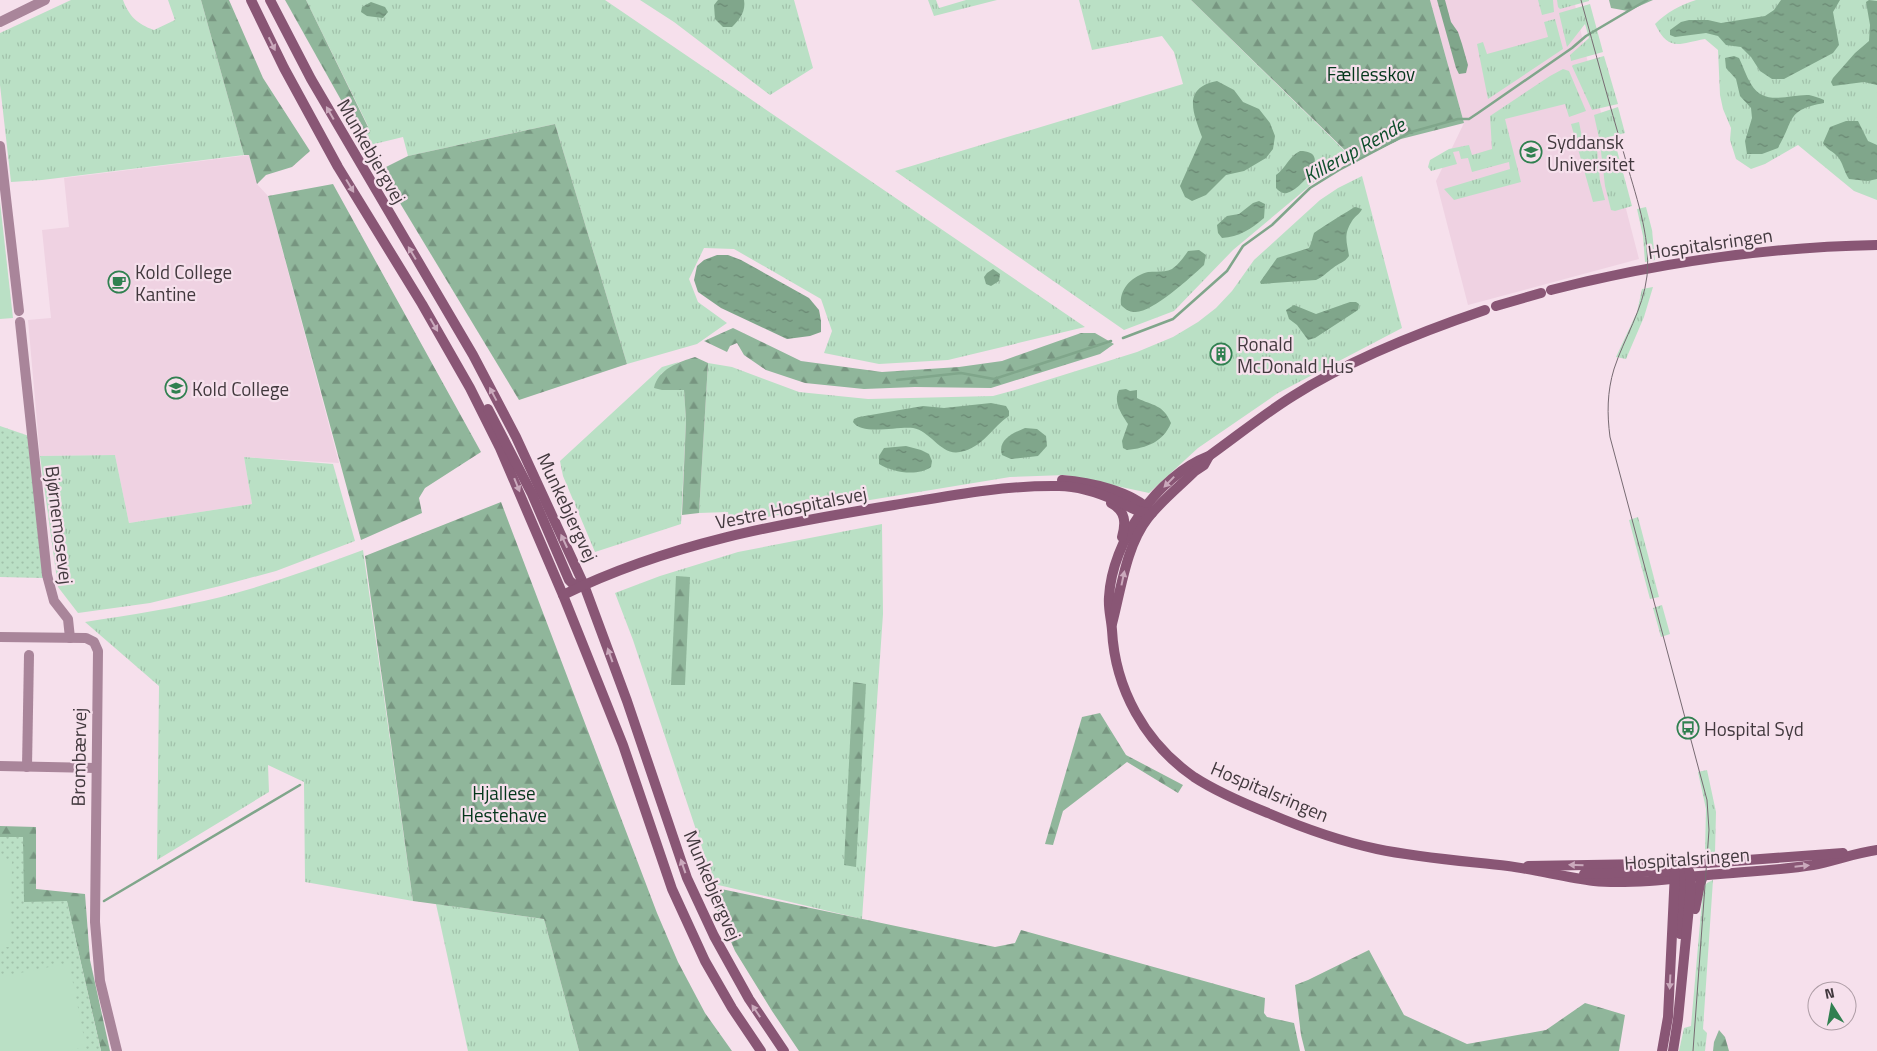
<svg xmlns="http://www.w3.org/2000/svg" width="1877" height="1051" font-family="'Titillium Web',sans-serif">
<defs>
<pattern id="grass-tufts" width="24" height="20" patternUnits="userSpaceOnUse" patternTransform="scale(1.25)"><rect width="24" height="20" fill="#bae0c5"/><path d="M3 7l-1-3M5 7V3M7 7l1-3M15 17l-1-3M17 17v-4M19 17l1-3" fill="none" stroke="#a1c1aa"/></pattern>
<pattern id="forest-firs" width="22" height="20" patternUnits="userSpaceOnUse" patternTransform="scale(1.25)"><rect width="22" height="20" fill="#90b69b"/><path d="M5 1l3.5 6h-7zM16 11l3.5 6h-7z" fill="#779580"/></pattern>
<pattern id="park-dots" width="8" height="8" patternUnits="userSpaceOnUse" patternTransform="scale(1.25)"><rect width="8" height="8" fill="#bae0c5"/><path d="M2 2h.1M6 6h.1" fill="none" stroke="#a1c1aa" stroke-width="1.8" stroke-linecap="round"/></pattern>
<pattern id="water-ripples" width="26" height="14" patternUnits="userSpaceOnUse" patternTransform="scale(1.25)"><rect width="26" height="14" fill="#80a68b"/><path d="M2 4q2-2 4 0t4 0M15 11q2-2 4 0t4 0" fill="none" stroke="#6a8873"/></pattern>
</defs>
<rect width="100%" height="100%" fill="#f6e0ec"/>
<g fill="#efd2e2">
<polygon points="1430,0 1574,0 1585,51 1639,259 1468,305 1436,181 1464,123"/>
<polygon points="249,155 257,184 268,196 339,463 244,457 252,504 129,523 115,455 40,456 28,320 51,318 42,230 69,227 64,178"/>
</g>
<g fill="url(#grass-tufts)">
<path d="M71,0H123C129,16 137,24 154,30L175,20L168,0H201L244,155L42,180L11,182L0,85V33Z"/>
<polygon points="306,0 605,0 1085,327 948,360 879,364 824,353 832,331 821,299 734,249 704,248 689,279 698,302 727,323 697,344 627,364 555,124 408,156 403,137 366,146 360,134 368,126"/>
<polygon points="640,0 794,0 813,68 770,95 674,22"/>
<polygon points="928,0 936,0 939,8 966,0 997,0 934,16"/>
<polygon points="1079,0 1191,0 1348,154 1233,250 1174,311 1124,330 895,171 1183,84 1174,52 1162,36 1092,50"/>
<polygon points="1538,0 1553,0 1554,12 1542,15"/>
<polygon points="1557,0 1589,0 1589,1 1560,9 1558,7"/>
<path d="M1696,0H1877V200L1854,191L1798,145L1765,164L1751,169L1736,159L1730,140L1731,128L1723,109L1720,95L1718,50L1705,39C1678,44 1669,52 1655,24C1667,12 1680,5 1696,0Z"/>
<polygon points="1590,4 1603,52 1571,61 1570,55 1589,38 1585,24 1567,47 1559,13"/>
<polygon points="1555,19 1563,49 1488,99 1477,44 1483,42 1487,54 1548,37 1544,22"/>
<polygon points="1604,56 1618,104 1592,110 1572,66 1573,65"/>
<polygon points="1563,69 1569,71 1586,111 1569,117 1565,104 1505,119 1521,182 1454,200 1444,189 1510,169 1509,162 1472,172 1468,158 1461,159 1459,151 1453,152 1457,164 1431,171 1428,167 1430,160 1449,149 1469,145 1472,155 1492,149 1490,116 1550,76"/>
<polygon points="1618,107 1625,133 1601,139 1599,138 1594,115"/>
<polygon points="1579,122 1582,137 1586,136 1589,150 1597,149 1600,181 1605,200 1593,202 1571,124"/>
<polygon points="1614,139 1632,206 1615,211 1611,210 1605,186 1600,143"/>
<polygon points="1362,176 1402,328 1278,393 1198,448 1149,493 1066,475 1010,477 730,523 728,512 699,513 708,363 732,367 799,392 868,399 993,396 1015,390 1137,352 1173,337 1198,322 1216,308 1232,291 1254,260 1320,200 1338,188"/>
<polygon points="1646,207 1652,230 1655,260 1645,262 1643,236 1637,209"/>
<polygon points="1653,287 1644,317 1626,359 1616,357 1637,312 1642,289"/>
<polygon points="679,362 661,374 662,390 684,389 686,420 681,524 595,552 563,476 560,461 662,367"/>
<polygon points="115,455 129,523 252,504 244,457 333,464 355,541 276,571 220,586 150,603 78,613 58,587 40,456"/>
<polygon points="1638,517 1659,597 1650,599 1629,520"/>
<polygon points="882,524 883,614 862,919 714,884 633,640 615,593 660,576 738,552"/>
<path d="M363,550L413,901L305,882L304,782L268,765L269,792L157,860L159,686L85,622C130,615 176,608 221,597C269,585 316,567 363,550Z"/>
<polygon points="1662,605 1670,634 1661,637 1653,608"/>
<polygon points="1707,770 1716,812 1715,853 1705,852 1706,809 1698,772"/>
<polygon points="1713,880 1703,1029 1707,1033 1705,1051 1679,1051 1684,1028 1691,1026 1703,889 1707,883"/>
<polygon points="436,904 544,919 579,1051 468,1051"/>
</g>
<g fill="url(#forest-firs)">
<polygon points="201,0 229,0 263,78 310,151 292,167 266,175 257,184 249,155 244,155"/>
<polygon points="285,0 306,0 368,127 360,134"/>
<polygon points="1191,0 1430,0 1464,123 1401,139 1356,161"/>
<polygon points="1609,0 1653,0 1628,11 1611,8"/>
<polygon points="555,124 627,364 519,400 380,170 408,156"/>
<polygon points="333,184 481,452 425,488 419,498 422,513 361,540 268,196"/>
<polygon points="733,328 801,361 882,372 959,367 1002,361 1081,333 1095,333 1114,344 1100,354 991,388 915,387 864,389 805,383 766,370 744,355 737,343 730,346 727,352 704,341"/>
<path d="M695,357L708,363L699,513L682,515L686,420L684,390H662L654,388C658,369 679,362 695,357Z"/>
<polygon points="501,502 657,913 678,962 705,1013 732,1051 579,1051 544,919 413,901 365,556"/>
<polygon points="676,576 690,577 685,685 671,685"/>
<polygon points="853,682 866,684 856,867 844,865"/>
<polygon points="1100,713 1126,755 1183,785 1178,793 1127,762 1063,811 1053,845 1045,844 1082,717"/>
<polygon points="0,826 36,827 36,889 85,894 90,960 110,1051 101,1051 67,902 23,902 23,837 0,837"/>
<polygon points="707,886 995,947 1015,943 1021,930 1265,998 1264,1013 1267,1017 1294,1023 1300,1051 799,1051 772,1011 735,951"/>
<polygon points="1369,950 1404,1015 1467,1044 1546,1030 1585,1003 1625,1015 1619,1051 1305,1051 1301,1035 1295,985 1308,980"/>
<polygon points="1719,1030 1725,1037 1729,1051 1713,1051 1714,1042"/>
</g>
<g fill="url(#park-dots)">
<polygon points="0,426 29,436 44,578 0,577"/>
<polygon points="0,837 23,837 24,902 67,901 101,1051 0,1051"/>
</g>
<g fill="#bae0c5">
<polygon points="0,202 13,318 0,319"/>
<polygon points="0,861 12,861 10,947 0,947"/>
<polygon points="69,963 86,1047 67,1051 0,1051 0,977"/>
</g>
<g fill="url(#water-ripples)">
<path d="M718,0H744C746,11 740,19 732,27H723L715,19L714,5Z"/>
<polygon points="1437,0 1445,0 1451,22 1458,32 1462,44 1468,65 1466,73 1459,74 1456,68"/>
<polygon points="1781,0 1840,0 1833,12 1839,45 1833,53 1784,79 1772,79 1760,71 1751,57 1741,47 1726,45 1718,36 1706,33 1675,37 1670,35 1670,30 1681,22 1689,20 1708,20 1721,23 1765,16 1774,10"/>
<polygon points="1869,0 1877,1 1877,85 1864,82 1833,86 1831,82 1833,78 1855,53 1869,41 1870,25 1866,2"/>
<polygon points="371,2 385,7 388,12 383,18 367,16 361,12 362,7"/>
<path d="M1734,56L1739,58C1743,66 1746,76 1751,84C1764,107 1789,94 1809,95C1814,96 1820,98 1824,100V103C1786,110 1795,119 1778,148L1762,154H1747L1745,141L1752,118L1751,108L1740,96L1736,79L1726,68L1725,58Z"/>
<path d="M1217,81L1234,90L1243,102L1259,109L1270,123L1275,136L1273,149L1266,158L1244,171L1226,175L1206,195L1192,201L1185,197L1180,186L1202,137C1193,112 1182,88 1217,81Z"/>
<path d="M1846,121H1858L1868,141L1877,145V179L1868,181L1849,179C1844,172 1843,163 1838,157C1833,151 1827,150 1823,143L1830,127Z"/>
<path d="M1300,151C1334,151 1301,190 1287,193C1282,194 1279,191 1276,188V175C1286,168 1289,156 1300,151Z"/>
<path d="M1259,201L1265,204L1264,218C1251,229 1239,237 1222,238L1218,233L1217,225L1227,216L1239,214L1253,203Z"/>
<path d="M1355,207L1362,209C1360,214 1355,216 1352,221C1343,235 1347,242 1349,256C1344,263 1339,263 1333,268C1327,272 1323,277 1316,280L1261,284L1260,282L1277,258L1309,248C1312,243 1312,238 1314,233C1316,231 1351,209 1355,207Z"/>
<path d="M1199,250L1206,255L1204,265C1191,277 1152,313 1135,312C1129,312 1125,309 1121,305C1119,289 1132,276 1148,272C1156,271 1165,273 1172,269C1178,265 1184,257 1188,251Z"/>
<polygon points="717,255 728,255 741,260 809,298 819,310 821,321 821,332 810,336 787,339 721,308 698,292 694,280 697,266 704,260"/>
<polygon points="993,269 1000,274 999,281 991,286 986,284 984,277 987,273"/>
<polygon points="1350,302 1356,302 1359,304 1358,310 1315,338 1308,340 1297,325 1289,319 1286,310 1294,305 1316,314"/>
<path d="M1126,389L1130,391L1137,390V398C1153,406 1163,404 1171,423C1163,442 1147,448 1127,450L1123,448L1122,441L1128,424C1121,413 1113,402 1119,390Z"/>
<path d="M991,403L1006,406L1009,411V416C993,426 983,448 960,452C941,456 931,431 913,428C898,426 862,436 853,422L854,419L859,417L923,406L944,408Z"/>
<path d="M1025,428L1037,429L1046,436L1047,446L1038,456L1011,459L1002,455C997,440 1013,433 1025,428Z"/>
<path d="M906,446L921,450L929,454L932,461L931,467C917,477 892,472 879,464V456L884,448Z"/>
</g>
<g fill="none" stroke-linecap="round" stroke-linejoin="round">
<g stroke="#80a68b" stroke-width="2.5">
<polyline points="1123,338 1173,319 1227,271 1243,246 1272,225 1310,188 1339,170 1411,132 1458,119 1469,119 1478,113 1572,48 1586,36 1647,0"/>
<polyline points="897,380 961,373 994,379 1111,341"/>
<polyline points="104,901 300,785"/>
</g>
<g stroke="#a9859a" stroke-width="10">
<polyline points="0,22 45,0"/>
<polyline points="0,146 19,311"/>
<polyline points="20,322 47,575 54,601 68,619 70,638"/>
<polyline points="0,637 86,638 94,642 98,651 95,922 100,981 117,1051"/>
<polyline points="0,766 96,768"/>
<polyline points="27,767 29,655"/>
</g>
<g stroke="#895675" stroke-width="10">
<polyline points="251,0 284,68 338,167 422,304 470,388 500,448 563,595 623,745 672,889 705,961 732,1008 761,1051"/>
<polyline points="270,0 311,79 473,355 516,437 584,585 627,701 687,878 714,936 749,999 784,1051"/>
<path d="M1551,290C1657,263 1768,247 1877,245"/>
<polyline points="1496,306 1541,293"/>
<path d="M1485,310C1420,332 1351,359 1293,396C1264,414 1237,436 1209,456C1157,476 1112,542 1109,597C1108,608 1111,618 1112,630C1115,689 1145,743 1194,777C1217,792 1243,803 1268,813C1303,828 1340,841 1377,849C1420,858 1464,861 1508,866C1537,870 1565,877 1594,881C1612,883 1632,882 1649,881C1673,879 1696,876 1720,874C1751,871 1782,870 1813,865C1834,861 1855,853 1877,850"/>
<polyline points="488,409 532,494 569,580 573,584 584,585"/>
<path d="M1062,480C1089,482 1132,491 1150,511"/>
<path d="M1111,503C1126,511 1126,523 1122,537"/>
<path d="M563,595C669,543 778,524 894,505C948,496 1004,485 1059,486C1079,486 1099,493 1117,501C1132,507 1136,513 1152,513"/>
<path d="M1112,624C1121,590 1126,546 1148,518C1161,501 1180,486 1195,471L1204,465L1209,456"/>
<polyline points="1528,866 1707,863 1843,853"/>
<polyline points="1584,874 1671,871 1681,868"/>
<polyline points="1695,909 1700,884 1703,876"/>
<polyline points="1680,934 1683,878 1681,871"/>
<polyline points="1662,1051 1668,1017 1675,872"/>
<polyline points="1673,1051 1678,1019 1690,897 1691,877 1689,871"/>
</g>
<path stroke="#776a72" stroke-width="1" d="M1581,0C1595,51 1609,103 1624,154C1635,194 1651,235 1647,276C1643,310 1624,338 1614,369C1607,392 1607,414 1610,437L1707,800L1709,830L1693,1051"/>
</g>
<defs><path id="oneway-solid" d="M-6-.8H1V-3.2L6.5 0L1 3.2V.8H-6Z" transform="scale(1.25)"/></defs>
<g fill="#caa9bc">
<use href="#oneway-solid" transform="translate(272 44) rotate(64)"/>
<use href="#oneway-solid" transform="translate(330 113) rotate(-120)"/>
<use href="#oneway-solid" transform="translate(350 186) rotate(59)"/>
<use href="#oneway-solid" transform="translate(412 253) rotate(-121)"/>
<use href="#oneway-solid" transform="translate(434 325) rotate(60)"/>
<use href="#oneway-solid" transform="translate(493 394) rotate(-118)"/>
<use href="#oneway-solid" transform="translate(1169 482) rotate(134)"/>
<use href="#oneway-solid" transform="translate(517 485) rotate(68)"/>
<use href="#oneway-solid" transform="translate(564 541) rotate(-115)"/>
<use href="#oneway-solid" transform="translate(1123 578) rotate(-78)"/>
<use href="#oneway-solid" transform="translate(610 655) rotate(-110)"/>
<use href="#oneway-solid" transform="translate(1576 865) rotate(-178)"/>
<use href="#oneway-solid" transform="translate(683 866) rotate(-109)"/>
<use href="#oneway-solid" transform="translate(1802 866) rotate(-6)"/>
<use href="#oneway-solid" transform="translate(1670 982) rotate(93)"/>
<use href="#oneway-solid" transform="translate(756 1011) rotate(-124)"/>
</g>
<defs>
<g id="university-ring" transform="scale(1.125)"><circle r="9.5" fill="#f6e0ec" stroke="#308050" stroke-width="1.5"/><path d="M0-5L7-2L0 1L-7-2ZM-4 1L0 2.5L4 1V4Q0 6-4 4Z" fill="#308050"/></g>
<g id="cafe-ring" transform="scale(1.125)"><circle r="9.5" fill="#f6e0ec" stroke="#308050" stroke-width="1.5"/><path d="M-5.5-4.5H6V0H3Q3 3.5 0 3.5H-2.5Q-5.5 3.5-5.5 0ZM3-3.2v2h1.7v-2ZM-6 4.5H4V6H-6Z" fill="#308050"/></g>
<g id="building-ring" transform="scale(1.125)"><circle r="9.5" fill="#f6e0ec" stroke="#308050" stroke-width="1.5"/><path d="M-4-6H4V6H1V3H-1V6H-4ZM-2.5-4.3h1.7v1.8h-1.7ZM.8-4.3h1.7v1.8H.8ZM-2.5-1h1.7V.8h-1.7ZM.8-1h1.7V.8H.8Z" fill="#308050"/></g>
<g id="bus-ring" transform="scale(1.125)"><circle r="9.5" fill="#f6e0ec" stroke="#308050" stroke-width="1.5"/><path d="M-5-6H5V4H4V6H2V4H-2V6H-4V4H-5ZM-3.5-4V0h7V-4ZM-3.5 1.2v1.5H-2V1.2ZM2 1.2v1.5H3.5V1.2Z" fill="#308050"/></g>
</defs>
<g fill-rule="evenodd">
<use href="#university-ring" x="1531" y="152"/>
<use href="#cafe-ring" x="119" y="282"/>
<use href="#building-ring" x="1221" y="354"/>
<use href="#university-ring" x="176" y="388"/>
<use href="#bus-ring" x="1688" y="728"/>
</g>
<g text-anchor="middle" dominant-baseline="central" stroke-width="4.5" stroke-linejoin="round" paint-order="stroke">
<g font-size="19" fill="#04361b" stroke="#f6e0ec">
<text x="1371" y="73">Fællesskov</text>
<text x="504" y="792">Hjallese<tspan x="504" dy="22">Hestehave</tspan></text>
</g>
<g font-size="19" fill="#42393e" stroke="#f6e0ec" text-anchor="start">
<text x="1547" y="141">Syddansk<tspan x="1547" dy="22">Universitet</tspan></text>
<text x="135" y="271">Kold College<tspan x="135" dy="22">Kantine</tspan></text>
<text x="1237" y="343">Ronald<tspan x="1237" dy="22">McDonald Hus</tspan></text>
<text x="192" y="388">Kold College</text>
<text x="1704" y="728">Hospital Syd</text>
</g>
<g font-size="19" fill="#42393e" stroke="#f6e0ec">
<text transform="translate(372 151) rotate(60)">Munkebjergvej</text>
<text transform="translate(1710 243) rotate(-8)">Hospitalsringen</text>
<text transform="translate(568 507) rotate(65)">Munkebjergvej</text>
<text transform="translate(791 507) rotate(-11)">Vestre Hospitalsvej</text>
<text transform="translate(60 525) rotate(83)">Bjørnemosevej</text>
<text transform="translate(78 757) rotate(-89)">Brombærvej</text>
<text transform="translate(1270 791) rotate(23)">Hospitalsringen</text>
<text transform="translate(1687 858) rotate(-4)">Hospitalsringen</text>
<text transform="translate(713 885) rotate(67)">Munkebjergvej</text>
</g>
<g font-size="20" font-style="italic" fill="#0d4e2b" stroke="#f6e0ec">
<text transform="translate(1354 150) rotate(-29)">Killerup Rende</text>
</g>
</g>
<g transform="translate(1832 1006) rotate(349)"><circle r="24" fill="#f6e0ec" stroke="#ae9da6"/>
<path d="M0-4L9 19L0 12L-9 19Z" fill="#308050"/>
<text y="-8" font-size="14" font-weight="bold" text-anchor="middle" fill="#42393e">N</text>
</g>
</svg>
